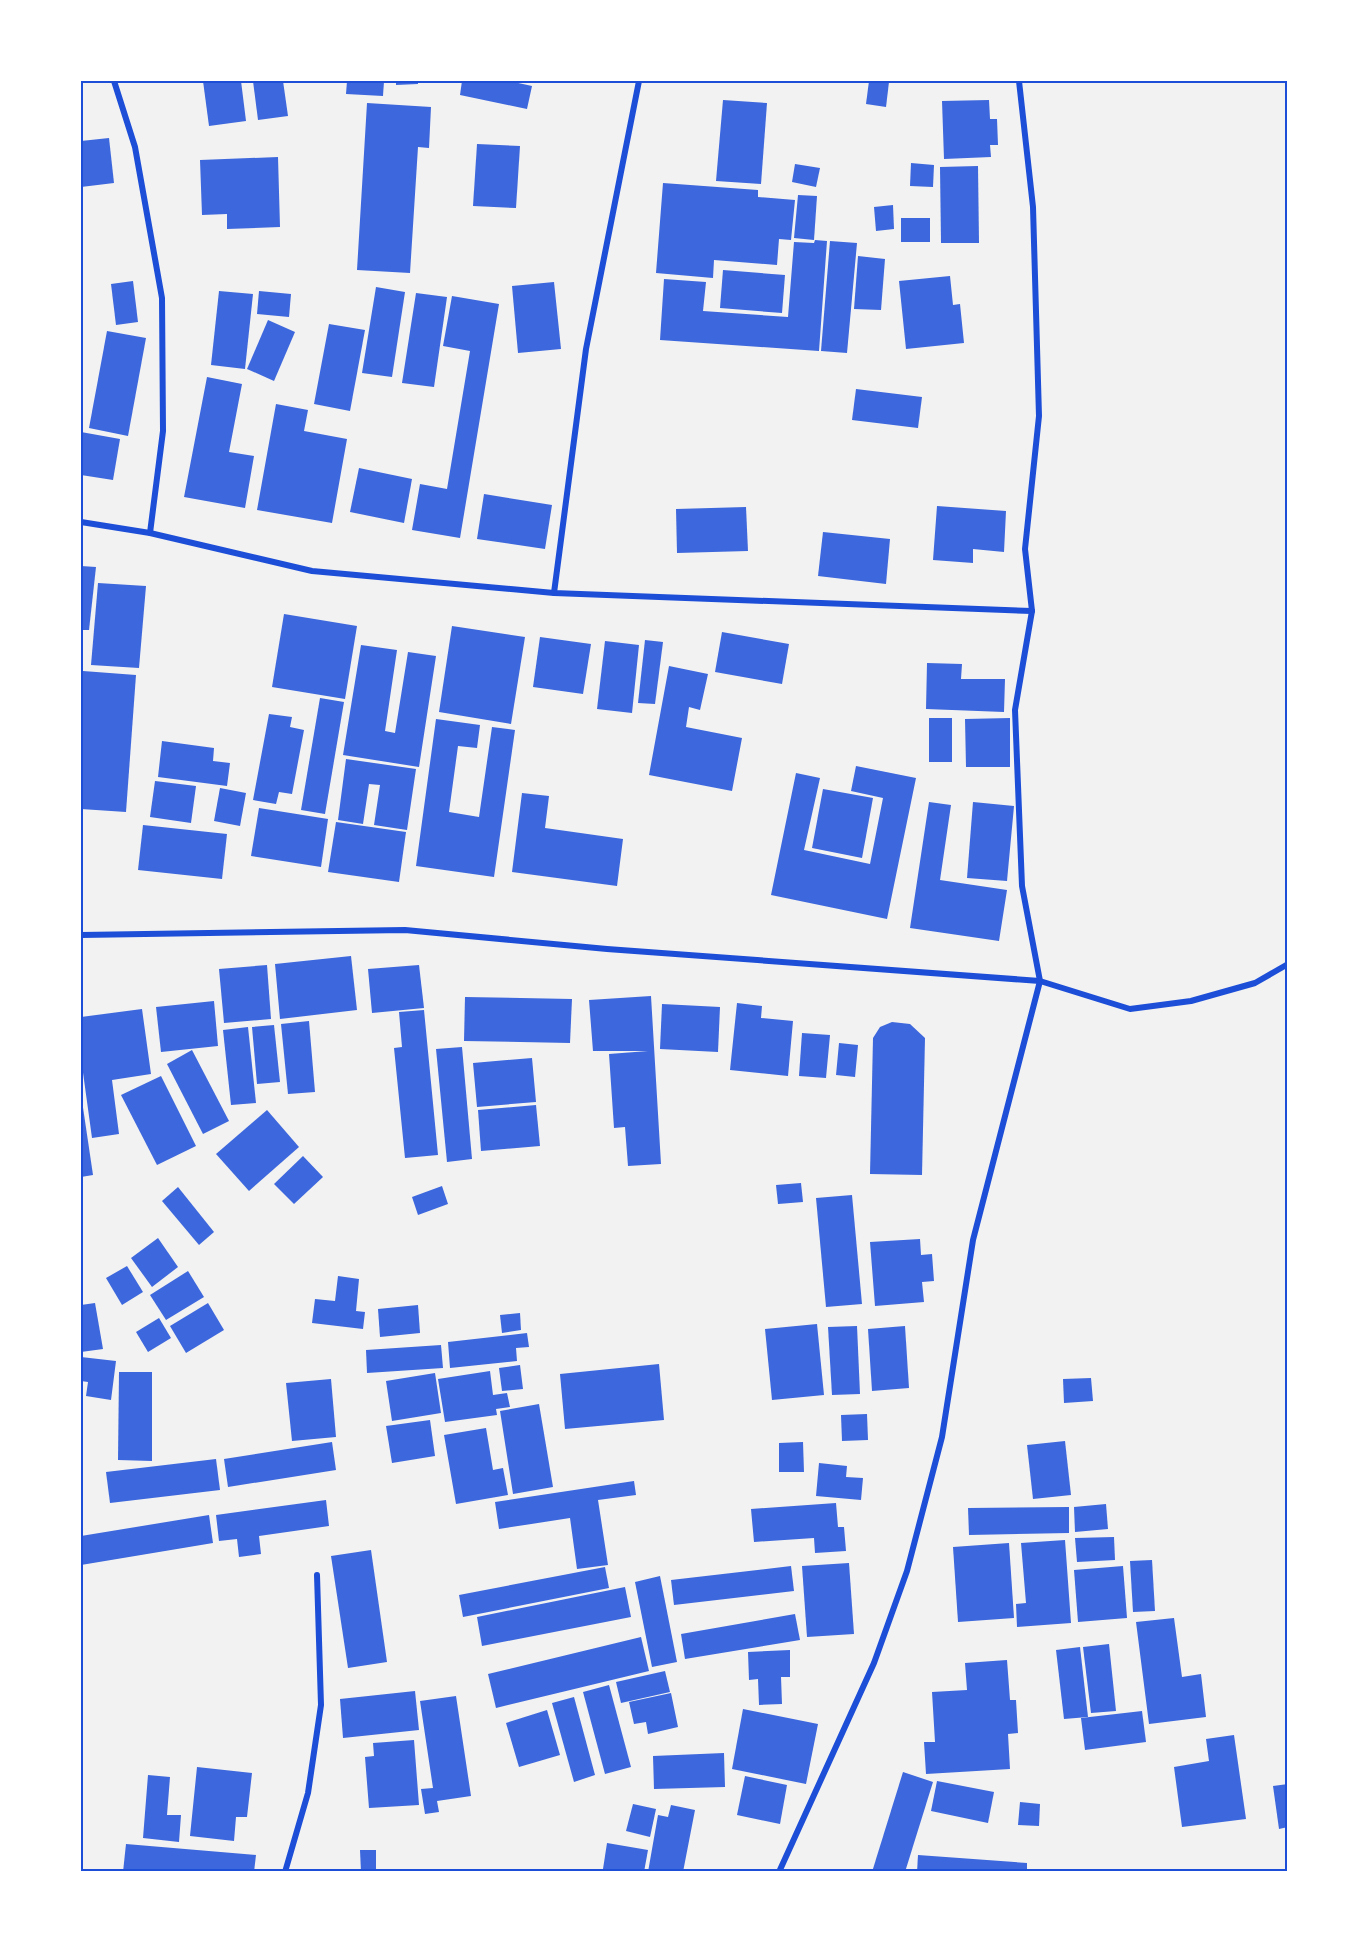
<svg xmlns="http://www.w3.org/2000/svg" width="1369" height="1953" font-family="'Varela Round',sans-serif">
<rect width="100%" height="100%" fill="#f2f2f2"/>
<g fill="#3d67dc">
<polygon points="203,81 241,81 246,121 209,126"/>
<polygon points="253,81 283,81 288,116 258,120"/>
<polygon points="347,81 384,81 383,96 346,94"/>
<polygon points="396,81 418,81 418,84 396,85"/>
<polygon points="462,81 509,81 532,86 527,109 460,95"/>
<polygon points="869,81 889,82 886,107 866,104"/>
<polygon points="723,100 767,103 761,184 716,181"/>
<polygon points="989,100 990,119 997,119 998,145 990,145 991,157 944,159 942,101"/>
<polygon points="367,103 431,107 429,148 418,147 410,273 357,270"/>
<polygon points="109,138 114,183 81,187 81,141"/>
<polygon points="477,144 520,146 516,208 473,206"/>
<polygon points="278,157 280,227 227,229 227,214 202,215 200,160"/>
<polygon points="911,163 934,165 933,187 910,186"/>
<polygon points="795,164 820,168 816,187 792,182"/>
<polygon points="978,166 979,243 941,243 940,167"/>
<polygon points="663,183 758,190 758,197 795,200 791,240 779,239 777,265 714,260 713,278 656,273"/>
<polygon points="798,195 817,196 814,240 794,238"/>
<polygon points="893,205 894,229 876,231 874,207"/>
<rect x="901" y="218" width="29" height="24"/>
<polygon points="815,240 827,241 819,351 660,340 664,279 706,282 703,311 788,317 794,242 814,243"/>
<polygon points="830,241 857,243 847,353 821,351"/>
<polygon points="858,256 885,259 881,310 854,309"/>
<polygon points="723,270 785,275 782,313 720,308"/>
<polygon points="950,276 953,305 960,304 964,343 906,349 899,281"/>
<polygon points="133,281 138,322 116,325 111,284"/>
<polygon points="554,282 561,349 518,353 512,286"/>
<polygon points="376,287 405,292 392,377 362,373"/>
<polygon points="219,291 253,294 245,369 211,365"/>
<polygon points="259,291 291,294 289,317 257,314"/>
<polygon points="416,293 447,297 434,387 402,383"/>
<polygon points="452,296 499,304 460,538 412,530 420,484 447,489 470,351 443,346"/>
<polygon points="268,320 295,332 274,381 247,369"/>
<polygon points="329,324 365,330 350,411 314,404"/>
<polygon points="107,331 146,338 128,436 89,428"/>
<polygon points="207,377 242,384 229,452 254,456 245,508 184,497"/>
<polygon points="856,389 922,397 918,428 852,420"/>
<polygon points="276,404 308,410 304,431 347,439 332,523 257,510"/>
<polygon points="81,432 120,439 113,480 81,475"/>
<polygon points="359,468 412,479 404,523 350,512"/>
<polygon points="484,494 552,505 545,549 477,539"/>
<polygon points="937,506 1006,511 1004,552 973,549 973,563 933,560"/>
<polygon points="746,507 748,551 677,553 676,509"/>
<polygon points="823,532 890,539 886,584 818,576"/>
<polygon points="81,566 96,567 89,630 81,630"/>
<polygon points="98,583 146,586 139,668 91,665"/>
<polygon points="284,614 357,626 345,699 272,687"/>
<polygon points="452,626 525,637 511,724 439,712"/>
<polygon points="722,632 789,644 782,684 715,672"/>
<polygon points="540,637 591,644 583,694 533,687"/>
<polygon points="645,640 663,642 655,704 638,703"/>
<polygon points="605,641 639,645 632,713 597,709"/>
<polygon points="361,645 397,650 385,731 395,733 408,652 436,656 419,767 343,755"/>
<polygon points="927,663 962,664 961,679 1005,679 1004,712 926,709"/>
<polygon points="669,666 708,674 700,710 689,707 686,727 742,738 732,791 649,775"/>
<polygon points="83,671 136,675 126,812 81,809"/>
<polygon points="320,698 344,702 325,814 301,810"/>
<polygon points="269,714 292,717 290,727 304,730 292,794 279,792 276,804 253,800"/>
<rect x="929" y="718" width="23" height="44"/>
<polygon points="1010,718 1010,767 966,767 965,719"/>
<polygon points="436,719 480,725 477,748 458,746 449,812 479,817 492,727 515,730 494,877 416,866"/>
<polygon points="162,741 214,748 213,761 230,763 227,786 158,777"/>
<polygon points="346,759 416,769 407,830 374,825 380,785 369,784 363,824 338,820"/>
<polygon points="856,766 916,778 887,919 771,895 796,773 820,778 804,850 870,864 883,798 851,791"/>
<polygon points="155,781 196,786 191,823 150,817"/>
<polygon points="220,788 246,793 240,826 214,821"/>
<polygon points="823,789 873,798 862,858 812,848"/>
<polygon points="522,793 549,796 545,828 623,839 617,886 512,872"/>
<polygon points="929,802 951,805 940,880 1007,890 999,941 910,928"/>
<polygon points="973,802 1014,806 1007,881 967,878"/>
<polygon points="259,808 328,819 321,867 251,856"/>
<polygon points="336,822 406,832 399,882 328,872"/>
<polygon points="143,825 227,834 222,879 138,870"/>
<polygon points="351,956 357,1010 280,1019 275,964"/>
<polygon points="267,965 271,1019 224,1023 219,969"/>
<polygon points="419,965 424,1008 372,1013 368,969"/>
<polygon points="651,996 661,1164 628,1166 625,1127 614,1128 609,1054 648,1051 593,1051 589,1000"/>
<polygon points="465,997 572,999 570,1043 464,1041"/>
<polygon points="214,1001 218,1046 161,1052 156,1007"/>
<polygon points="737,1003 762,1006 761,1018 793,1021 788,1076 730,1070"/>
<polygon points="662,1004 720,1007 718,1052 660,1049"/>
<polygon points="142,1009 151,1074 112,1080 119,1134 92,1138 81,1058 81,1017"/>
<polygon points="424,1010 438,1155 405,1158 394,1048 402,1047 399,1012"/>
<polygon points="309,1021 315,1092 288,1094 281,1024"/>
<polygon points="892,1022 910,1024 925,1038 922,1175 870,1174 873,1038 880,1027"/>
<polygon points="274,1025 280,1082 257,1084 252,1027"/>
<polygon points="248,1027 256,1103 231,1105 223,1030"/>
<polygon points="802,1033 830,1035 826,1078 799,1076"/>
<polygon points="839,1043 858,1045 855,1077 836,1075"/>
<polygon points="462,1047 472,1159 447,1162 436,1049"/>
<polygon points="192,1050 229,1121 203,1134 167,1064"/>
<polygon points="532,1058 536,1102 477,1107 473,1063"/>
<polygon points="161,1076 196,1146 157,1165 121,1095"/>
<polygon points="81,1094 93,1175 81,1177"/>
<polygon points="536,1105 540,1146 481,1151 478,1110"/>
<polygon points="267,1110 299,1147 249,1191 216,1154"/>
<polygon points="303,1156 323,1177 294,1204 274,1184"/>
<polygon points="801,1183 803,1202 778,1204 776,1185"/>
<polygon points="442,1186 448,1204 418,1215 412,1197"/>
<polygon points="178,1187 214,1232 199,1245 162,1201"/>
<polygon points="852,1195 862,1304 826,1307 816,1198"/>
<polygon points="158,1238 178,1267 152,1287 131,1258"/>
<polygon points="920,1239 921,1255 932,1254 934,1281 922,1282 924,1302 875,1306 870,1242"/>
<polygon points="127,1266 143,1292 122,1305 106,1278"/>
<polygon points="188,1271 204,1297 166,1320 150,1295"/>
<polygon points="338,1276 359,1279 356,1311 365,1312 363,1329 312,1323 315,1299 335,1301"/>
<polygon points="95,1303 103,1349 81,1352 81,1305"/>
<polygon points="208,1303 224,1330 186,1353 170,1326"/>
<polygon points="418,1305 420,1333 380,1337 378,1309"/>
<polygon points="520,1313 521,1330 502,1333 500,1315"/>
<polygon points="159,1318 171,1338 148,1352 136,1332"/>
<polygon points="817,1324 824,1395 772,1400 765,1329"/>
<polygon points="857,1326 860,1394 832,1395 828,1327"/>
<polygon points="905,1326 909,1388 872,1391 868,1329"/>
<polygon points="527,1333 529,1347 516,1348 517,1361 450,1368 448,1342"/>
<polygon points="441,1345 443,1368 367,1373 366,1350"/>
<polygon points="81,1357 116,1361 111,1400 86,1396 88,1382 81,1381"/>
<polygon points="659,1364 664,1420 565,1429 560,1374"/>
<polygon points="520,1365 523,1389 502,1391 499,1368"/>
<polygon points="490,1371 493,1395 507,1393 510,1407 496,1409 497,1415 445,1422 438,1379"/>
<polygon points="119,1372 152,1372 152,1461 118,1460"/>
<polygon points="435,1373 441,1413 392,1421 386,1381"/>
<polygon points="1091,1378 1093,1401 1064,1403 1063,1379"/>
<polygon points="331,1379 336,1437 292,1441 286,1383"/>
<polygon points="539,1404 553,1487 513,1494 500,1411"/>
<polygon points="867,1414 868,1440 842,1441 841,1415"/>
<polygon points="430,1420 435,1456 392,1463 386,1426"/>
<polygon points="486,1428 493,1470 503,1468 508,1495 456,1504 444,1435"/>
<polygon points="1065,1441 1071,1495 1033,1499 1027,1445"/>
<polygon points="332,1442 336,1470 228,1487 224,1459"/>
<polygon points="803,1442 804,1472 779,1472 779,1443"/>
<polygon points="216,1459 220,1490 110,1503 106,1472"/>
<polygon points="819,1463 847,1466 846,1477 863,1478 861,1500 816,1496"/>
<polygon points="634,1481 636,1495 598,1500 608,1565 577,1569 570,1518 499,1529 495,1502"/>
<polygon points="326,1500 329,1526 259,1536 261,1554 239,1557 237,1539 219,1541 216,1515"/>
<polygon points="836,1503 838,1527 844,1527 846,1551 815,1553 814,1538 754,1542 751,1509"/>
<polygon points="1106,1504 1108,1529 1075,1532 1074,1507"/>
<polygon points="1069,1507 1069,1533 969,1535 968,1508"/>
<polygon points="209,1515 213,1543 81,1565 81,1536"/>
<polygon points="1114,1537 1115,1560 1077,1562 1075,1538"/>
<polygon points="1065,1540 1071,1623 1017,1627 1016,1604 1026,1603 1021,1543"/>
<polygon points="1009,1543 1014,1618 958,1622 953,1547"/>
<polygon points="371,1550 387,1662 348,1668 331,1556"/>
<polygon points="1152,1560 1155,1611 1133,1612 1130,1561"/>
<polygon points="849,1563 854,1634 807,1637 802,1566"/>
<polygon points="791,1566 794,1591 674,1605 671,1580"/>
<polygon points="1123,1566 1127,1618 1078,1622 1074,1570"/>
<polygon points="605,1567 609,1588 463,1617 459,1595"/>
<polygon points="660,1576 677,1662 652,1667 635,1582"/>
<polygon points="625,1587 631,1617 482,1646 477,1617"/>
<polygon points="795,1614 800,1640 685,1659 681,1634"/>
<polygon points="1174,1618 1182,1677 1201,1674 1206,1717 1149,1724 1136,1622"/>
<polygon points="641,1637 649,1671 496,1708 488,1674"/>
<polygon points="1109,1644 1116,1711 1091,1713 1083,1647"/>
<polygon points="1080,1647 1088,1717 1064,1719 1056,1650"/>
<polygon points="790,1650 790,1677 781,1677 782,1704 759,1705 758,1679 749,1680 748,1652"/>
<polygon points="1007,1660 1010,1700 1016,1700 1018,1733 1008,1734 1010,1769 926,1774 924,1742 935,1742 932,1692 967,1690 965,1663"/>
<polygon points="665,1671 670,1692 621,1703 616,1682"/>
<polygon points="609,1685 631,1767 605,1774 583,1692"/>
<polygon points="415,1691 419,1730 343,1738 340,1699"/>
<polygon points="671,1693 678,1727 648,1734 646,1722 634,1724 629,1702"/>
<polygon points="456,1696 471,1796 437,1801 439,1812 425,1814 421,1789 433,1788 420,1701"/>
<polygon points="574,1697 595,1775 574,1782 552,1703"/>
<polygon points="743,1709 818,1724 806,1784 732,1769"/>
<polygon points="547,1710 560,1755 519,1767 506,1723"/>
<polygon points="1142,1711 1146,1742 1085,1750 1081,1718"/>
<polygon points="1234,1735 1246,1819 1182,1827 1174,1767 1209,1761 1206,1739"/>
<polygon points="414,1740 419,1805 369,1808 365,1757 374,1756 373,1743"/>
<polygon points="724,1753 725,1787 654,1789 653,1756"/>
<polygon points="197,1767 252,1773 247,1817 236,1817 234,1841 190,1836"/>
<polygon points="903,1772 933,1782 905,1872 872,1872"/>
<polygon points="148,1775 170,1777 167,1815 181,1815 179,1842 143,1838"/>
<polygon points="745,1776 787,1785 780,1824 737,1815"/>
<polygon points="937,1781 994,1792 988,1823 931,1811"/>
<polygon points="1288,1784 1288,1827 1279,1829 1273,1786"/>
<polygon points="1020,1802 1040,1804 1039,1826 1018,1825"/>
<polygon points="633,1804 656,1809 650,1837 626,1831"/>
<polygon points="671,1805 695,1810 683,1872 648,1872 658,1815 668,1817"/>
<polygon points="607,1843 648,1850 644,1872 603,1869"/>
<polygon points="126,1844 256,1855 254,1872 123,1872"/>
<polygon points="360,1850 376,1850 376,1872 361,1872"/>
<polygon points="918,1855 1027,1863 1027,1872 917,1872"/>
</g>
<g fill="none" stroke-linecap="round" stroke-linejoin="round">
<g stroke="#1d4ed8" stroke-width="6">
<polyline points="114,81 135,147 162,298 163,431 150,533"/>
<polyline points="81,522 150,533 312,571 554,593 1032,611"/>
<polyline points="554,593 586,349 639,81"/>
<polyline points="81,935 405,930 607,949 1040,981 1130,1009 1191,1001 1255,983 1288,964"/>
<polyline points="285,1872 308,1793 321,1705 317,1575"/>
<polyline points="779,1872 874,1663 907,1571 942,1437 973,1240 1040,981 1022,886 1015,710 1032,611 1025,549 1039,416 1033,207 1019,81"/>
</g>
</g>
<rect width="1369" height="1953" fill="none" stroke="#ffffff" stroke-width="165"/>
<rect x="82" y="82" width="1204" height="1788" fill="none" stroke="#1d4ed8" stroke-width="2"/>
</svg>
